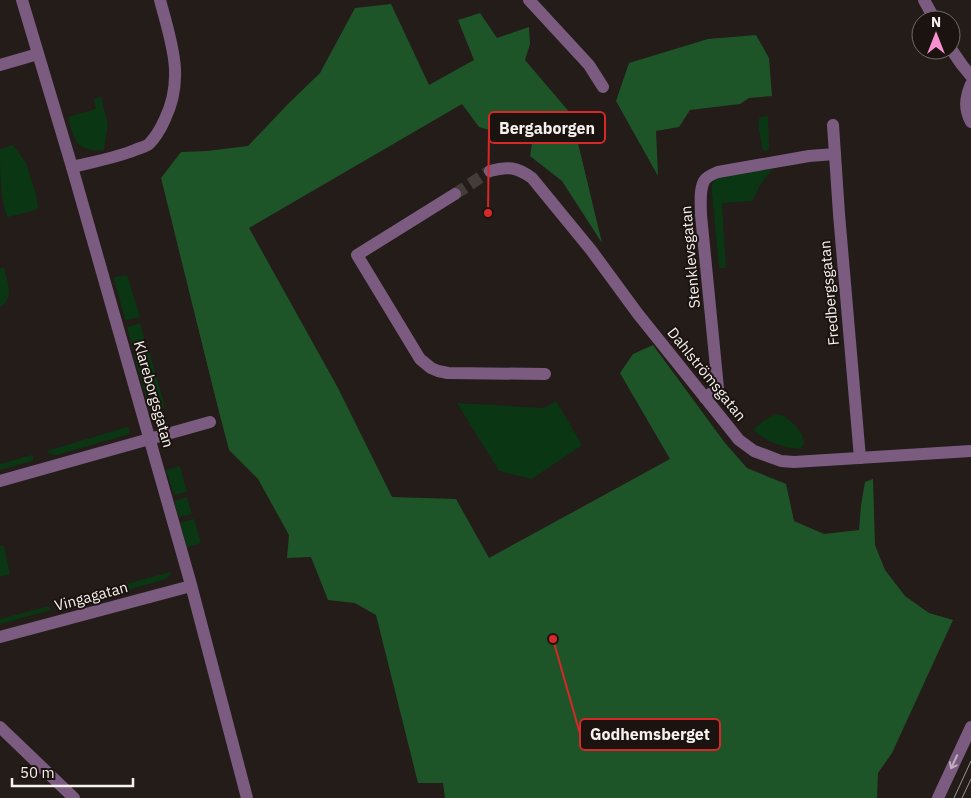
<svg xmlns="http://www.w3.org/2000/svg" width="971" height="798" font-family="'IBM Plex Sans',sans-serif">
<rect width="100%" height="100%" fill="#231c18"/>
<g fill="#0a3614">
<path d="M101,97L108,124L104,150C76,153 74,139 68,117L96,109L94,99Z"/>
<path d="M768,116L769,149L766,151L762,149C762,139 756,125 760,117Z"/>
<path d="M13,145L26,163L36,195L38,207L36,210L8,217C0,205 0,165 0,149Z"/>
<path d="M773,169L762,182L752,201L722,203L726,268H719L712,193C712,189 711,184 714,181C721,173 762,170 773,169Z"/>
<path d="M0,268H4L5,271C8,284 14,299 0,307Z"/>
<polygon points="127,275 140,317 126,320 125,319 114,279 115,277"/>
<polygon points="140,323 146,345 133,349 127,327"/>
<polygon points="149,351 165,407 152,411 150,410 134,355"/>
<polygon points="556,401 582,445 532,479 499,471 457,403 544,408"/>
<path d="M777,414C786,415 798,427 802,435C802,436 804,443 804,444L800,449C781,447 767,442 753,430L763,421Z"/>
<polygon points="127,427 130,430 129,434 57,455 50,454 47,452 47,451 50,450"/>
<polygon points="32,455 34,457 32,461 0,470 0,464"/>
<polygon points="180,466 187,492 174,495 166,470"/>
<polygon points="187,497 192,514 179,517 174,501"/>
<polygon points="194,519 201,543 187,547 180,523"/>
<polygon points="0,546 4,546 10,574 0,577"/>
<polygon points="170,572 171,574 166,579 117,593 115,587"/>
<polygon points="49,606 51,610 0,624 0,619"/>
</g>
<g fill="#1e5528">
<polygon points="391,4 429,85 474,60 458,20 480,13 497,38 529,27 530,44 525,60 571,114 602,243 562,181 530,156 532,143 479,127 462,104 249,228 338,388 392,497 456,499 489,558 670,459 620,373 633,354 653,345 725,443 747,468 786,484 794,521 824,534 859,530 861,505 865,482 873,479 875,545 885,570 905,596 929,613 953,620 892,753 878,773 877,798 445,798 443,783 418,783 376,615 355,603 328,600 311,557 287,558 289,535 258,479 229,450 216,400 161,178 181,152 207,151 248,146 288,104 320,73 355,8"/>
<polygon points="756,35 769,58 772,96 749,98 740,104 690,110 679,127 656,131 658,176 616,101 629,63 708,39"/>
</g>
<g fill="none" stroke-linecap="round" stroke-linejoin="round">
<polyline stroke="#433c38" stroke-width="12" stroke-dasharray="12 6" stroke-linecap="butt" points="455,194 490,171"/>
<g stroke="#7c5b80" stroke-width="12">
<polyline points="22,0 72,167 190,581 247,798"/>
<polyline points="529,0 589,65 603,87"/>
<polyline points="0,65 38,54"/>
<polyline points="833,125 839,214 860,458"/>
<path d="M72,167C93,162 115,158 135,150C139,148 145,147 149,144C156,137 161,128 165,119C185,77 171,42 160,0"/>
<path d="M490,171C508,166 517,167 532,178L591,250L638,314L739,440L754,451L765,455L781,461L794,462L971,451"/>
<polyline points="455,194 357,255 420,359 431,368 438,371 448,373 545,374"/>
<path d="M705,398L718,388L701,215C701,205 699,191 704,181C707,176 713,174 718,172L809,156L835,154"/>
<polyline points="0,481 210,422"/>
<polyline points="0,637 191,586"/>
</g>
<g stroke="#7c5b80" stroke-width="12">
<polyline points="924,0 935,20"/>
<polyline points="951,49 962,65 971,76"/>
<path d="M971,84C965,98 964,109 971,122"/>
<polyline points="0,727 74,798"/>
<polyline points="938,798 971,727"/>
</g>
<g stroke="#9b9592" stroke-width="1">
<polyline points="954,798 971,761"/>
<polyline points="962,798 971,779"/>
</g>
</g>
<defs><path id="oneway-shaft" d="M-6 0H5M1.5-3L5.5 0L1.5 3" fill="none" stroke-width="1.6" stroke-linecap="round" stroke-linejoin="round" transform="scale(1.25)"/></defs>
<use stroke="#bfaebc" href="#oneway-shaft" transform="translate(954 762) rotate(115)"/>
<g text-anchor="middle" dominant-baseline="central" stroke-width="4" stroke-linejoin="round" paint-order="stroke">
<g font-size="15" fill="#f6f1ee" stroke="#1a130f">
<text transform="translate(690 257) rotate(-95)">Stenklevsgatan</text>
<text transform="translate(829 293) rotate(-95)">Fredbergsgatan</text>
<text transform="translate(707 374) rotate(51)">Dahlströmsgatan</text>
<text transform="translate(154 394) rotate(74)">Klareborgsgatan</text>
<text transform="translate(91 596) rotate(-15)">Vingagatan</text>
</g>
</g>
<path fill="none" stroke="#d62828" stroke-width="2" d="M488 213L489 128M553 639L580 734"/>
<g fill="#d62828" stroke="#1a130f" stroke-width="2">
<circle cx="488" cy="213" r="5"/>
<circle cx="553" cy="639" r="5"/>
</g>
<g fill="#1a130f" stroke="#d62828" stroke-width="2">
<rect x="489" y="112" width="116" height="31" rx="5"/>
<rect x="580" y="719" width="140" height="31" rx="5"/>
</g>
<g font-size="16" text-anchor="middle" font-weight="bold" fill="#f6f1ee">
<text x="547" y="134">Bergaborgen</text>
<text x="650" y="740">Godhemsberget</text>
</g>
<g transform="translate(936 35)"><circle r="24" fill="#1a130f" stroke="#726c68"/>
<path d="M0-4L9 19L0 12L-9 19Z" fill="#f790ce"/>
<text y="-8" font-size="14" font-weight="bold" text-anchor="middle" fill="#f6f1ee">N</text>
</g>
<path d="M12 778v8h121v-8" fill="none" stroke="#f6f1ee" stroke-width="2.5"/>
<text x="20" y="778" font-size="15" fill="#f6f1ee" stroke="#1a130f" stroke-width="4" paint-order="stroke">50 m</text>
</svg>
